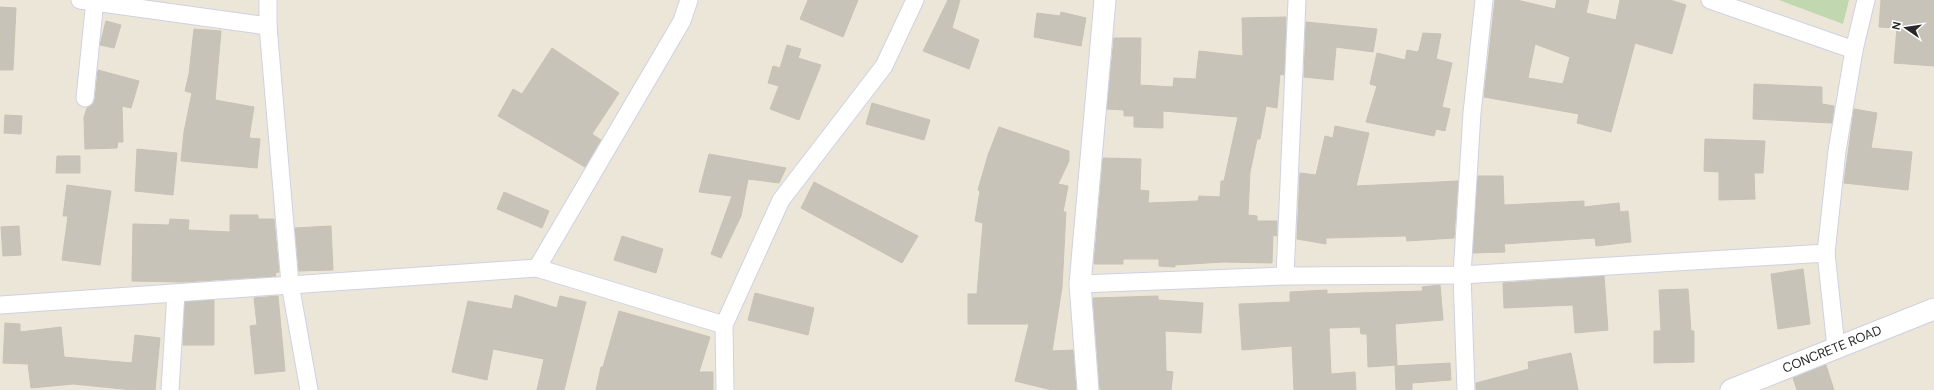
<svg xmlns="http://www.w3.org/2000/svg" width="1934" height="390" font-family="'DM Sans',sans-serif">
<rect width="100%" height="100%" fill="#ece6d9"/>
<polygon fill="#c0d7af" points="1779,0 1849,0 1843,24"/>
<g fill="#c7c3b9" stroke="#c8c2b3" fill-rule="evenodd">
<polygon points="808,0 858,0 843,37 800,19"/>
<polygon points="948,0 960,0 952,28 979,40 969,69 923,51"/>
<path d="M1495,0H1517L1555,9L1557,0H1589L1586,13L1616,20L1620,0H1670L1686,5L1672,54L1635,43L1611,132L1577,123L1579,114L1484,97ZM1535,44L1570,57L1563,84L1528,78Z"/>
<polygon points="1881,0 1934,0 1934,66 1894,63 1897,28 1879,27"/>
<polygon points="0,7 16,8 13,70 0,70"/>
<polygon points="1061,12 1086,18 1081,46 1034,37 1037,13 1060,16"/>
<polygon points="1286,17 1284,75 1280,74 1277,108 1266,106 1260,139 1257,139 1250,172 1248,215 1257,216 1257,221 1277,221 1277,236 1273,235 1272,263 1223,262 1175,265 1175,267 1159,266 1159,259 1123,259 1123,264 1094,264 1103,158 1141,159 1140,190 1149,191 1148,203 1198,201 1199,196 1220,197 1221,181 1224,181 1238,117 1163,111 1163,128 1134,127 1134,116 1124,116 1124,110 1107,109 1114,38 1141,38 1140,85 1173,87 1174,78 1196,79 1199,51 1243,56 1242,18"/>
<polygon points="106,21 121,25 114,48 100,45"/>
<polygon points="1306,22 1377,29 1373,52 1336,47 1333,80 1304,77"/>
<polygon points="194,29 221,31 215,100 254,107 249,138 260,139 257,168 181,161 184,132 192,93 185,91 189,74"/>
<polygon points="1423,33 1441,34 1436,59 1452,63 1442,107 1450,109 1445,131 1436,129 1434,136 1366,122 1377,86 1370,84 1377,53 1405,60 1407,50 1417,52 1419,50"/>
<polygon points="787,45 801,49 798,58 821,65 799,120 770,109 779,86 768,83 773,66 780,68"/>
<polygon points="552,48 619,93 592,134 601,140 585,167 498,116 513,89 522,94"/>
<polygon points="98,70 139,81 131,108 122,106 123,142 118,142 117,148 85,149 84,117 87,108 93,104 95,99"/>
<polygon points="1754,84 1822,87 1822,104 1834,106 1832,123 1753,119"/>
<polygon points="872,103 930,120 924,140 866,124"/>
<polygon points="1854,109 1877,113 1871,148 1912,152 1908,190 1844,183"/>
<polygon points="5,115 22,116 21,134 4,133"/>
<polygon points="1335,126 1369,133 1356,186 1458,181 1454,238 1407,241 1406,236 1326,238 1326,244 1297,239 1300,173 1316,175 1325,136 1333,138"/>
<polygon points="999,127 1069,151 1069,161 1058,184 1068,186 1063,212 1066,212 1062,287 1052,351 1073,350 1076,390 1052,390 1015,381 1029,324 968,324 968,294 977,294 983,223 975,221 980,191 978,190 988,155"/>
<polygon points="1705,139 1765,141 1763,173 1754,173 1755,199 1719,200 1719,172 1704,171"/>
<polygon points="137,149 177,153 173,195 135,191"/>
<polygon points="709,154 786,168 779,183 748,179 741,216 721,258 711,254 732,196 699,192"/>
<polygon points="57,156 80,156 80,173 56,173"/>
<polygon points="1478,176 1503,176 1504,205 1584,201 1584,207 1619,203 1620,212 1628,211 1631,242 1596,246 1595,238 1504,244 1505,252 1473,253"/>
<polygon points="814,182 918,236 902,263 801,208"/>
<polygon points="67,185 111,191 100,265 62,260 68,216 63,216"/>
<polygon points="504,192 549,211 542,228 497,209"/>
<polygon points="230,215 258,215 258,219 274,219 279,272 275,273 276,276 183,282 132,281 133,224 169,225 170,219 189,220 188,230 230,232"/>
<polygon points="19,226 21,255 3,256 1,227"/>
<polygon points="331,226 333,270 299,271 295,228"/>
<polygon points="622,236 663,249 656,273 614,260"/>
<polygon points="1803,269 1810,324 1778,329 1771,274"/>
<polygon points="1604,276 1608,330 1575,333 1573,305 1504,308 1503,283"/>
<polygon points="1440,285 1443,320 1395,324 1397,365 1368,367 1367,334 1361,334 1360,327 1329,328 1331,374 1355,372 1356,390 1294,390 1292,346 1242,350 1239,304 1290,302 1290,292 1327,290 1327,294 1423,291 1422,287"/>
<polygon points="1688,289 1691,331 1694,331 1694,362 1654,363 1654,331 1661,331 1659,290"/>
<polygon points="755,293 814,308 808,335 748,320"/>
<polygon points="515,295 557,308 560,296 586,302 564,390 537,390 544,359 493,349 487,380 452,372 468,301 512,309"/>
<polygon points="278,296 285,371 255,374 250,326 257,325 254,298"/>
<polygon points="1158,296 1158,300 1203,303 1201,333 1165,331 1166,371 1173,372 1171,390 1100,390 1093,298"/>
<polygon points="214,300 214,345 183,345 185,302"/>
<polygon points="619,311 710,337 699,372 713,372 713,390 596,390 601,367 603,367"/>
<polygon points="5,323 20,324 20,332 61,327 64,357 132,363 135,335 160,338 155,390 133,390 73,384 31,388 28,364 3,363"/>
<polygon points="1571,353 1578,390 1476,390 1476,383 1529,369 1528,362"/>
<polygon points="1450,363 1451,380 1412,383 1412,390 1396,390 1395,366"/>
<polygon points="1826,365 1834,390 1797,390 1793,378"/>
</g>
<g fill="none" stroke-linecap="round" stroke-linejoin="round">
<g stroke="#cfd1e3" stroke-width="19">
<g id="minor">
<polyline points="80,0 268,26"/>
<polyline points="268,0 268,26 290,284 309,390"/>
<polyline points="1710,0 1854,50"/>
<polyline points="85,98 95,0"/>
<polyline points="537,268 682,21 689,0"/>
<polyline points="1285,276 1297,0"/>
<polyline points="1080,284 1285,276 1462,275 1826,253"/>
<polyline points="0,305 537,268 724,325"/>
<polyline points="1836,347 1826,253 1837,151 1854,50 1866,0"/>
<polyline points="170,390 176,293"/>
<polyline points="725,390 724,325 781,200 884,66 915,0"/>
<polyline points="1466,390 1462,275 1472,113 1484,0"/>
</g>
</g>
<g stroke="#cfd1e3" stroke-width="23">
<g id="tertiary">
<polyline points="1088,390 1080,284 1105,0"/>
<polyline points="1731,390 1934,309"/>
</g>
</g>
<use href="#minor" stroke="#fff" stroke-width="17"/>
<use href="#tertiary" stroke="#fff" stroke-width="21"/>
</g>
<g text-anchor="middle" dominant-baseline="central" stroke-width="4" stroke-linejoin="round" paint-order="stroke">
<g font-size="13" fill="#292929" stroke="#fff">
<text transform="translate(1832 349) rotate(-22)">CONCRETE ROAD</text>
</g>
</g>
<g transform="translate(1906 28) rotate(283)" stroke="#ffffff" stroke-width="3" paint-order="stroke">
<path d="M0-3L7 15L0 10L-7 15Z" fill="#292929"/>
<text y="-6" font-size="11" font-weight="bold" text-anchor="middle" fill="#292929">N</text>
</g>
</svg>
